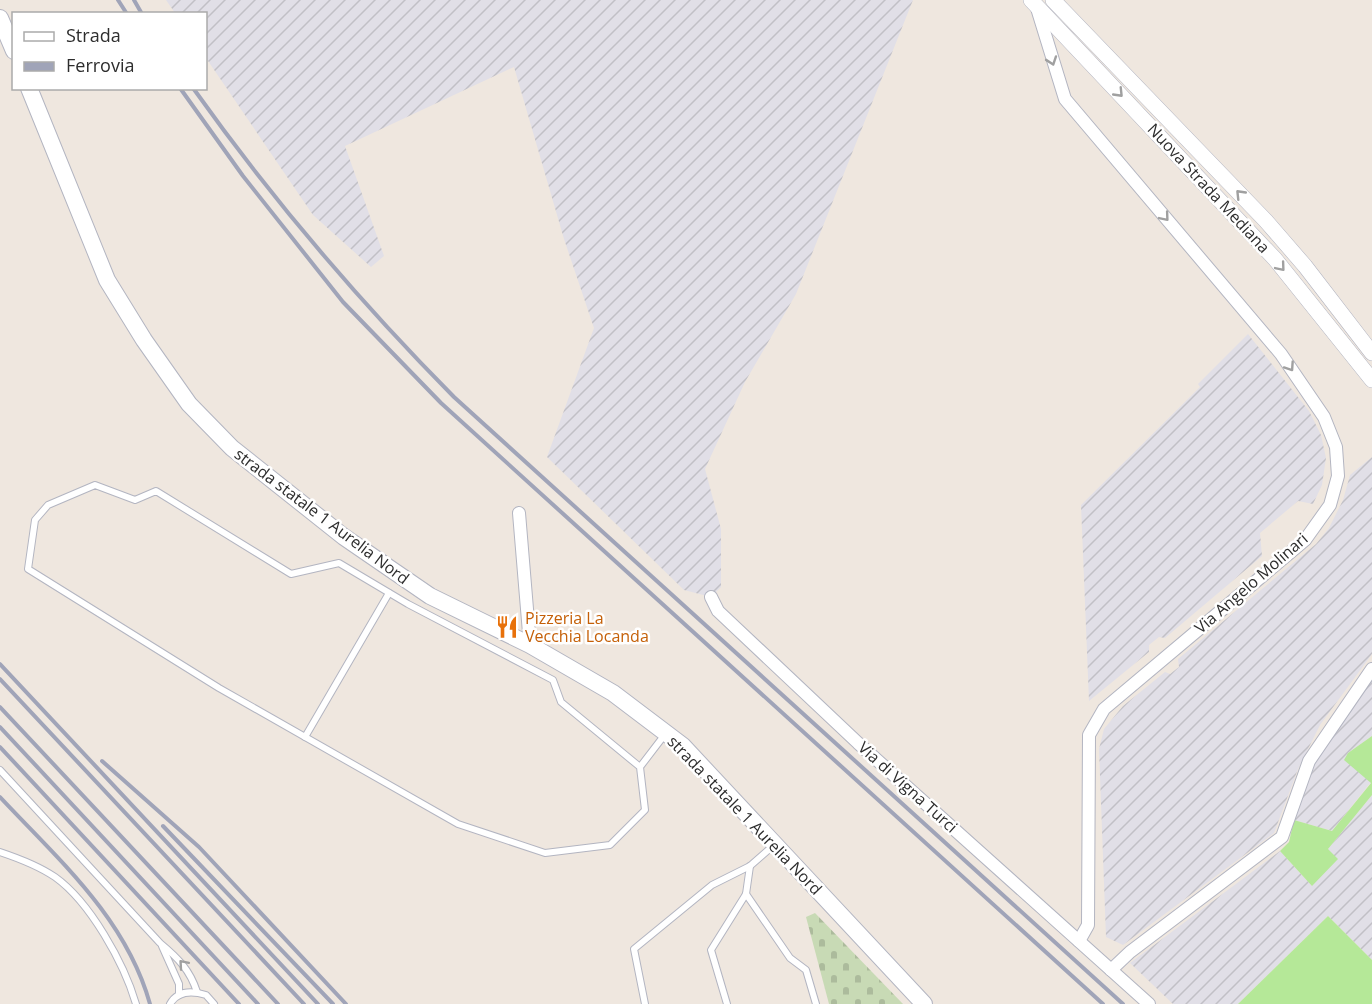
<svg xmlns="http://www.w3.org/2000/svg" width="1372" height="1004" font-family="'Open Sans',sans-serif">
<defs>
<pattern id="industrial-furrows" width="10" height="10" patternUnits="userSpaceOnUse" patternTransform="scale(1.5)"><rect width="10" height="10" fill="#e1dfe7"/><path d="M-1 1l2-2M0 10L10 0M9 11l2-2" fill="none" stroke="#c1c0c6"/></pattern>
<pattern id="cemetery-stones" width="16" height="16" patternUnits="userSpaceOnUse" patternTransform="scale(1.5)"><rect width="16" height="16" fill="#c8dab5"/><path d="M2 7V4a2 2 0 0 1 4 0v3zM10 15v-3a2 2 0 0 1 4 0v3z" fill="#acbb9c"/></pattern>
</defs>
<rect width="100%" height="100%" fill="#efe7df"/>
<g fill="url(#industrial-furrows)">
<polygon points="166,0 913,0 796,294 745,382 705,469 721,529 721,587 711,597 684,590 547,457 594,328 564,239 514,67 345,146 384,256 371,267 313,215 206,58 206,14 175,13"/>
<polygon points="1248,334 1309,411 1321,435 1326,458 1322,485 1313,504 1298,501 1260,533 1262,556 1165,638 1159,637 1149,645 1149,652 1089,701 1081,505 1200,387 1198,384"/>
<polygon points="1372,457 1372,654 1320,725 1298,769 1274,833 1123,945 1106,937 1099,749 1104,729 1123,706 1165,672 1170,674 1179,667 1178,659 1316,544 1329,528 1343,500 1350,475"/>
<polygon points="1372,680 1372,736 1348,753 1371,782 1332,831 1294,820 1310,767"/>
<polygon points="1372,795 1372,960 1328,916 1238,1004 1173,1004 1130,963 1280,851 1312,886 1328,849"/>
</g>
<g fill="#b5e898">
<polygon points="1372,736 1372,795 1328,849 1338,859 1312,886 1280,851 1289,842 1294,820 1332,831 1371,783 1344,760 1348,753"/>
<polygon points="1328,916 1372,960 1372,1004 1238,1004"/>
</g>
<polygon fill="url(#cemetery-stones)" points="815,913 903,1004 829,1004 806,917"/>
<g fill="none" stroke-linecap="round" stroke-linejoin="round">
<g stroke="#b3b5c1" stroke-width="8">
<g id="service">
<polyline points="305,737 389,593"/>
<polyline points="640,767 645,810 610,845 545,853 458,824 219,688 28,569 35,520 48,505 95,485 135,500 156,491 291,574 339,563 408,604 553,680 561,702 640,767 666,733"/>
<path d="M0,770L160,943C178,958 190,970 197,992"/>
<path d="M0,852C18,858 39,866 55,877C90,902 124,963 136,1004"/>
<polyline points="746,894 790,958 806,970 816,1004"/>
<polyline points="162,946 179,984 179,995"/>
<path d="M170,1004C178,990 193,991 206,995L214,1004"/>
<polyline points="645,1004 634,949 712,885 750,866 774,845"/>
<polyline points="727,1004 711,950 746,894 750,866"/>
</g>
</g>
<g stroke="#b3b5c1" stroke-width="14">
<g id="minor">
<polyline points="1036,5 1065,99 1281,354 1324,417 1336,447 1338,476 1330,505 1305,540 1104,709 1089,735 1088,925 1079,941"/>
<polyline points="519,513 530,645"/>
<polyline points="711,597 718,611 858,743 1149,1004"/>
<polyline points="1111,970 1130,952 1282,837 1309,761 1372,669"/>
</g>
</g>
<g stroke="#b3b5c1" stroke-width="16">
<g id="tertiary">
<polyline points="1031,0 1275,259 1372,380"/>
<polyline points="1053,0 1266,221 1305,266 1372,353"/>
</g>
</g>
<g stroke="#b3b5c1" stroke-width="18">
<g id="secondary">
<polyline points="0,18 14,51"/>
<polyline points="29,88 107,280 144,340 189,404 232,448 344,537 430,596 530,645 613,693 683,746 924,1004"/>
</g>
</g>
<use href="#service" stroke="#fff" stroke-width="6"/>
<use href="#minor" stroke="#fff" stroke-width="12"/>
<use href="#tertiary" stroke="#fff" stroke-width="15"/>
<use href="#secondary" stroke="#fff" stroke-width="16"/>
<g stroke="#a0a4b8" stroke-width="4">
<polyline points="118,0 127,14"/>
<polyline points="134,0 142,14"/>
<polyline points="180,88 243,176 343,302 441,403 1103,1004"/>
<path d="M193,88C272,199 359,301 454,397L1123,1004"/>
<polyline points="0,664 318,1004"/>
<polyline points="0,679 304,1004"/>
<polyline points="0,707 278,1004"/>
<polyline points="0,727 258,1004"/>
<polyline points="0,747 239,1004"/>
<polyline points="102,761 199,847 346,1004"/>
<path d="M0,797C59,860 126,918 150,1004"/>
<polyline points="163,826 333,1004"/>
</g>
</g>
<defs><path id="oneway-chevron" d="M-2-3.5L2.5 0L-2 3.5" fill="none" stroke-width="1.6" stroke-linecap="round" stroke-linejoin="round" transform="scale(1.5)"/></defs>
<g stroke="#a0a0a0">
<use href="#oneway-chevron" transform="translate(1052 61) rotate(71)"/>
<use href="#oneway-chevron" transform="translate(1119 93) rotate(46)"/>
<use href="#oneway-chevron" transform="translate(1240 194) rotate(-134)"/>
<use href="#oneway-chevron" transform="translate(1165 217) rotate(50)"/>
<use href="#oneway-chevron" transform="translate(1281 267) rotate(50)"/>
<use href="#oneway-chevron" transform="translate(1290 367) rotate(56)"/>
<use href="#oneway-chevron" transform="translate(183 964) rotate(-131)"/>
</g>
<defs>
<g id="restaurant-bare" transform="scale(1.8)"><path d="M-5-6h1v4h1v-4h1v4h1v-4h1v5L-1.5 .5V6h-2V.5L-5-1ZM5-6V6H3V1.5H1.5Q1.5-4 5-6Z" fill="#e8710a" stroke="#fff" stroke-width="2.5" paint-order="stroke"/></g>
</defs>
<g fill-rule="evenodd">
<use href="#restaurant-bare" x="507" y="627"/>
</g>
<g text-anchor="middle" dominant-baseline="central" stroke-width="5" stroke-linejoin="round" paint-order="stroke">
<g font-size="16" fill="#2d2d2d" stroke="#fff">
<text transform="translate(1209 188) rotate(47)">Nuova Strada Mediana</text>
<text transform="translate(322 516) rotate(37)">strada statale 1 Aurelia Nord</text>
<text transform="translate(1251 583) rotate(-41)">Via Angelo Molinari</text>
<text transform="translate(908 787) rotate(42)">Via di Vigna Turci</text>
<text transform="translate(745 815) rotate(46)">strada statale 1 Aurelia Nord</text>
</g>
<g font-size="16" fill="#c56008" stroke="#fff" text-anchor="start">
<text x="525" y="618">Pizzeria La<tspan x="525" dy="18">Vecchia Locanda</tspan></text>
</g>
</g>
<rect x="12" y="12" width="195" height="78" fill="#ffffff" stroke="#ababab" stroke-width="1.5"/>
<rect x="24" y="32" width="30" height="9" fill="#ffffff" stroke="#ababab" stroke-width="1.5"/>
<text x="66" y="42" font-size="18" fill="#2d2d2d">Strada</text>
<rect x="24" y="62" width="30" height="9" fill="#a0a4b8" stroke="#ababab" stroke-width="1.5"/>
<text x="66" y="72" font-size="18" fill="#2d2d2d">Ferrovia</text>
</svg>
